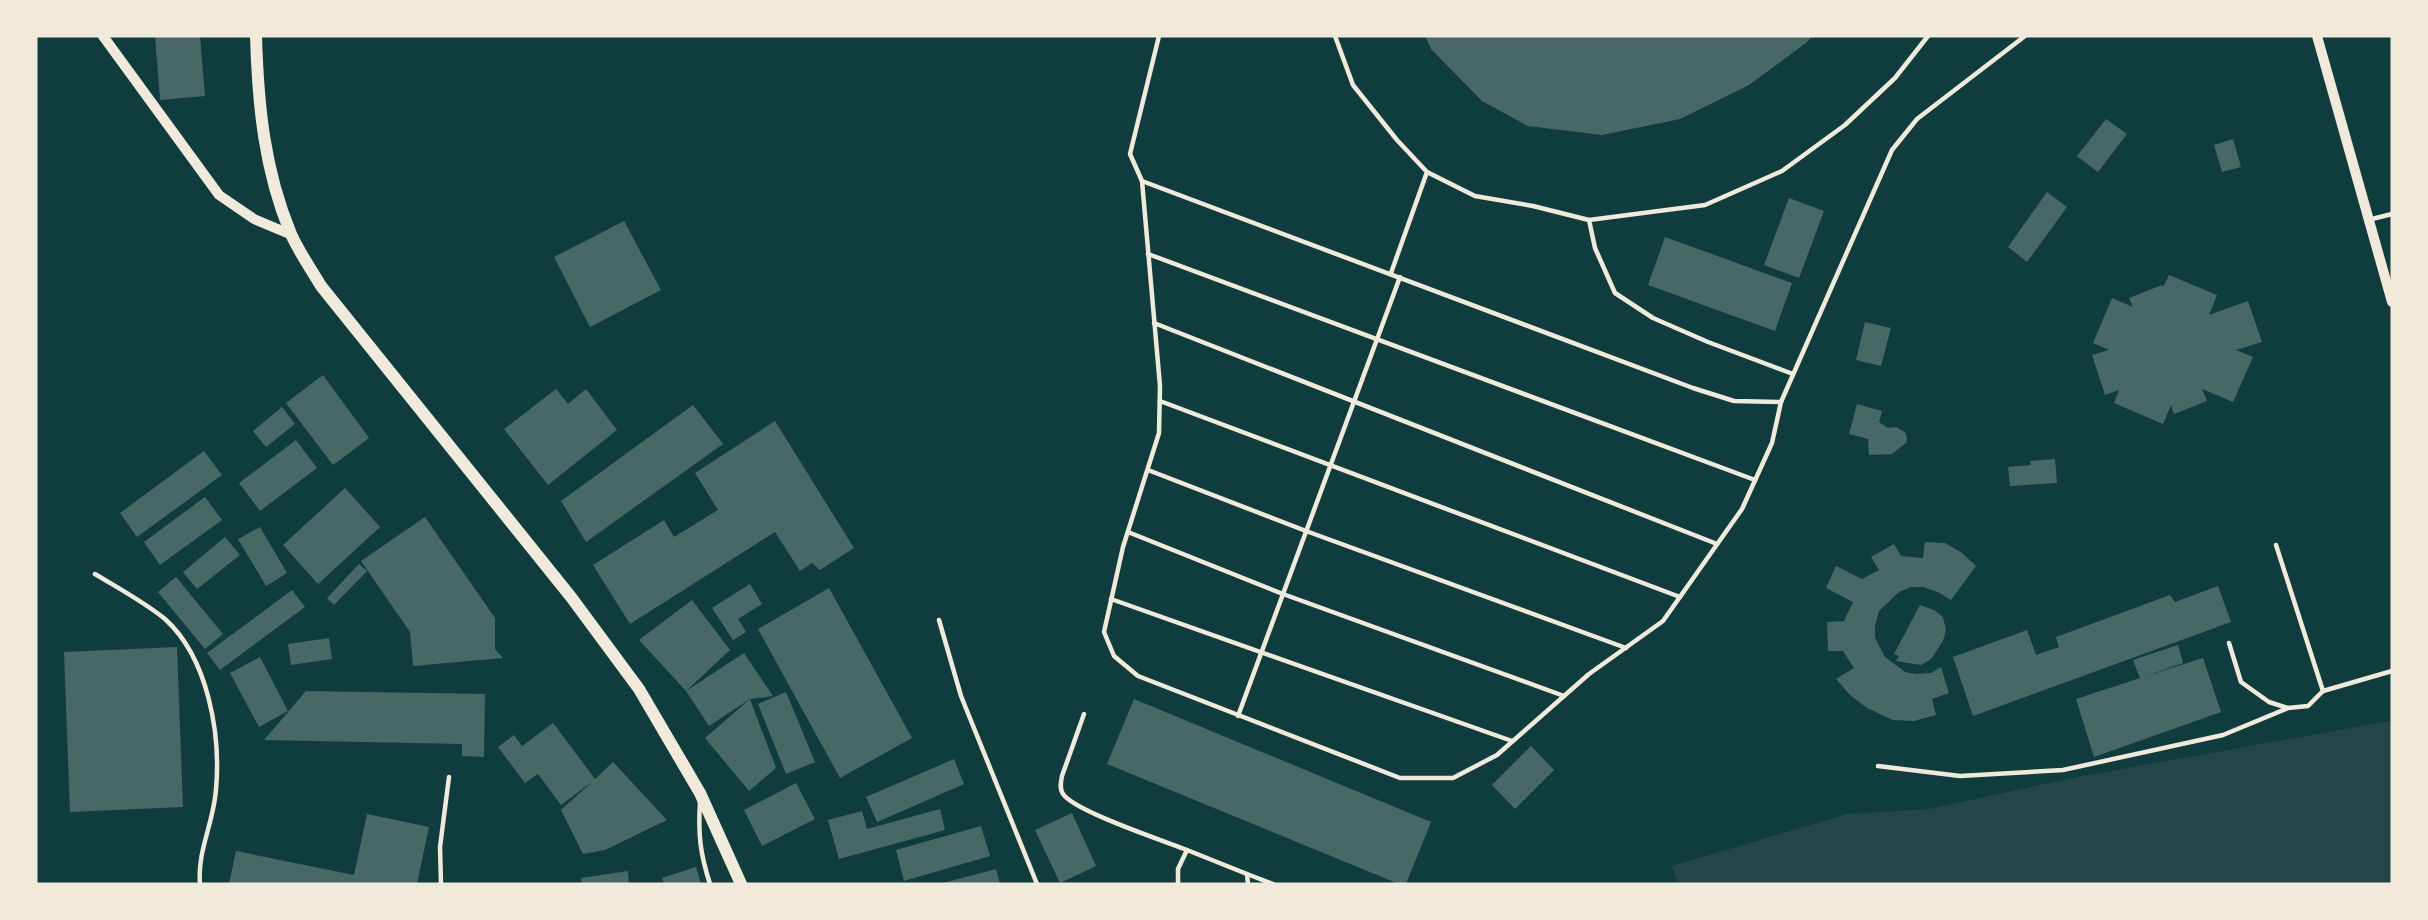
<svg xmlns="http://www.w3.org/2000/svg" width="2428" height="920" font-family="'Public Sans',sans-serif">
<rect width="100%" height="100%" fill="#0f3d3e"/>
<polygon fill="#244646" points="2390,721 2392,736 2392,884 1678,884 1672,866 1847,814 1929,809 2077,777"/>
<g fill="#486865">
<polygon points="155,36 200,36 205,96 160,100"/>
<polygon points="1425,36 1812,36 1806,43 1749,85 1680,119 1602,135 1528,126 1482,101 1431,49"/>
<polygon points="2106,119 2127,134 2098,172 2077,156"/>
<polygon points="2233,139 2241,167 2222,172 2214,145"/>
<polygon points="2047,192 2067,207 2027,262 2008,247"/>
<polygon points="1789,198 1824,211 1799,278 1764,265"/>
<polygon points="624,221 661,290 590,327 554,257"/>
<polygon points="1665,237 1792,283 1775,331 1648,285"/>
<polygon points="2169,275 2217,295 2209,315 2248,301 2262,342 2236,350 2253,357 2233,402 2202,389 2207,401 2174,414 2171,405 2163,424 2114,403 2119,390 2105,395 2092,355 2109,350 2093,343 2112,298 2133,307 2129,298 2162,285 2163,287"/>
<polygon points="1865,322 1891,328 1881,366 1856,360"/>
<polygon points="323,375 369,438 333,465 286,403"/>
<polygon points="556,389 568,404 586,389 617,430 548,485 504,429"/>
<polygon points="1857,404 1882,411 1879,422 1888,428 1896,427 1906,433 1907,442 1892,454 1869,455 1868,439 1849,434"/>
<polygon points="693,405 723,444 586,542 561,501"/>
<polygon points="282,407 295,424 266,447 253,431"/>
<polygon points="775,421 854,548 820,570 812,563 800,571 775,532 630,624 593,565 664,520 674,537 718,510 695,473"/>
<polygon points="296,440 317,468 260,511 239,483"/>
<polygon points="204,451 222,475 137,537 120,513"/>
<polygon points="2055,459 2057,483 2010,486 2008,467 2031,465 2030,461"/>
<polygon points="345,488 380,527 318,584 283,545"/>
<polygon points="205,497 222,520 160,565 144,542"/>
<polygon points="425,517 495,618 495,649 503,658 413,666 410,632 361,561"/>
<polygon points="260,527 287,573 266,586 238,539"/>
<polygon points="225,537 240,555 197,589 183,572"/>
<polygon points="1925,542 1945,543 1962,553 1976,566 1951,600 1938,592 1923,587 1911,587 1899,592 1879,611 1875,626 1875,638 1885,657 1905,672 1916,674 1931,673 1941,667 1949,693 1932,699 1936,715 1914,721 1893,720 1867,708 1850,695 1836,679 1854,668 1843,651 1828,651 1827,622 1844,621 1853,602 1826,588 1836,566 1862,579 1879,570 1871,557 1894,544 1901,556 1923,558"/>
<polygon points="359,564 367,571 334,605 327,598"/>
<polygon points="176,577 223,634 205,649 158,592"/>
<polygon points="750,584 762,604 738,619 746,632 733,640 712,608"/>
<polygon points="2218,586 2231,622 1973,716 1953,657 2027,630 2036,655 2059,647 2056,637 2170,595 2175,602"/>
<polygon points="829,588 912,738 840,778 758,629"/>
<polygon points="292,590 305,607 220,670 207,653"/>
<polygon points="692,600 730,650 686,691 744,653 773,696 750,699 709,726 686,691 639,640"/>
<polygon points="1920,605 1934,610 1943,617 1946,630 1943,641 1931,659 1921,665 1896,661 1899,656 1894,654"/>
<polygon points="329,638 332,659 291,665 288,644"/>
<polygon points="2178,645 2183,663 2143,677 2203,658 2221,712 2094,757 2076,699 2140,678 2133,660"/>
<polygon points="177,647 183,807 70,812 64,652"/>
<polygon points="260,657 288,711 259,727 230,673"/>
<polygon points="306,691 485,694 484,757 462,756 462,744 264,740"/>
<polygon points="786,692 815,762 786,774 758,704"/>
<polygon points="750,699 776,768 749,791 705,738"/>
<polygon points="1134,699 1431,822 1406,884 1399,884 1107,764"/>
<polygon points="553,723 595,779 613,762 667,820 605,850 583,854 561,810 593,781 561,805 538,774 525,783 498,747 514,735 522,746"/>
<polygon points="1531,746 1554,770 1515,809 1492,785"/>
<polygon points="954,759 964,784 877,822 866,797"/>
<polygon points="796,783 815,819 762,846 744,810"/>
<polygon points="940,809 945,830 839,859 828,820 862,811 867,829"/>
<polygon points="1072,813 1096,866 1060,883 1035,830"/>
<polygon points="367,814 429,827 417,884 229,884 236,851 354,875"/>
<polygon points="981,826 990,856 904,881 896,850"/>
<polygon points="696,867 701,884 664,884 662,878"/>
<polygon points="996,869 1000,884 943,884 943,883"/>
<polygon points="628,871 629,884 582,884 581,878"/>
</g>
<g fill="none" stroke-linecap="round" stroke-linejoin="round">
<g stroke="#f1e9da" stroke-width="4.5">
<polyline points="1159,36 1130,154 1142,181 1693,388 1734,401 1781,402 1892,150 1917,119 2025,36"/>
<polyline points="1335,36 1353,85 1397,140 1427,172 1391,273"/>
<polyline points="1427,172 1475,196 1533,206 1589,220 1595,248 1615,293 1653,318 1708,342 1793,374"/>
<polyline points="1142,181 1160,386 1159,433 1123,547 1104,632 1114,656 1138,676 1400,778 1453,778 1497,755 1589,674 1663,621 1742,509 1772,443 1781,402"/>
<polyline points="1589,220 1705,205 1782,171 1845,125 1895,78 1928,36"/>
<polyline points="2368,220 2392,214"/>
<polyline points="1148,254 1755,480"/>
<polyline points="1154,323 1717,544"/>
<polyline points="1160,401 1680,597"/>
<polyline points="1148,470 1306,531 1626,648"/>
<polyline points="1128,532 1283,594 1564,696"/>
<polyline points="2276,545 2323,691 2392,671"/>
<path d="M95,574C118,588 144,602 165,619C208,658 221,734 216,789C214,822 197,851 200,884"/>
<polyline points="1111,599 1512,741"/>
<polyline points="939,620 961,696 1037,884"/>
<polyline points="2229,643 2241,682 2269,702 2288,708 2308,706 2323,691"/>
<path d="M1084,714L1062,776C1061,782 1059,788 1063,794C1074,811 1164,841 1187,850"/>
<polyline points="1238,716 1400,277"/>
<polyline points="1878,766 1960,776 2063,770 2223,735 2288,708"/>
<path d="M700,802C698,834 700,853 710,884"/>
<polyline points="1247,874 1273,884"/>
<polyline points="441,884 440,847 449,777"/>
<polyline points="1178,884 1178,869 1187,850 1247,874 1248,884"/>
</g>
<g stroke="#f1e9da" stroke-width="10">
<polyline points="103,36 219,195 254,219 292,235"/>
<polyline points="2317,36 2392,302"/>
</g>
<path stroke="#f1e9da" stroke-width="12" d="M256,36C258,104 264,170 291,234C299,252 311,269 321,286L571,597L639,689L700,793L741,884"/>
</g>
<rect width="2428" height="920" fill="none" stroke="#f1e9da" stroke-width="75"/>
</svg>
